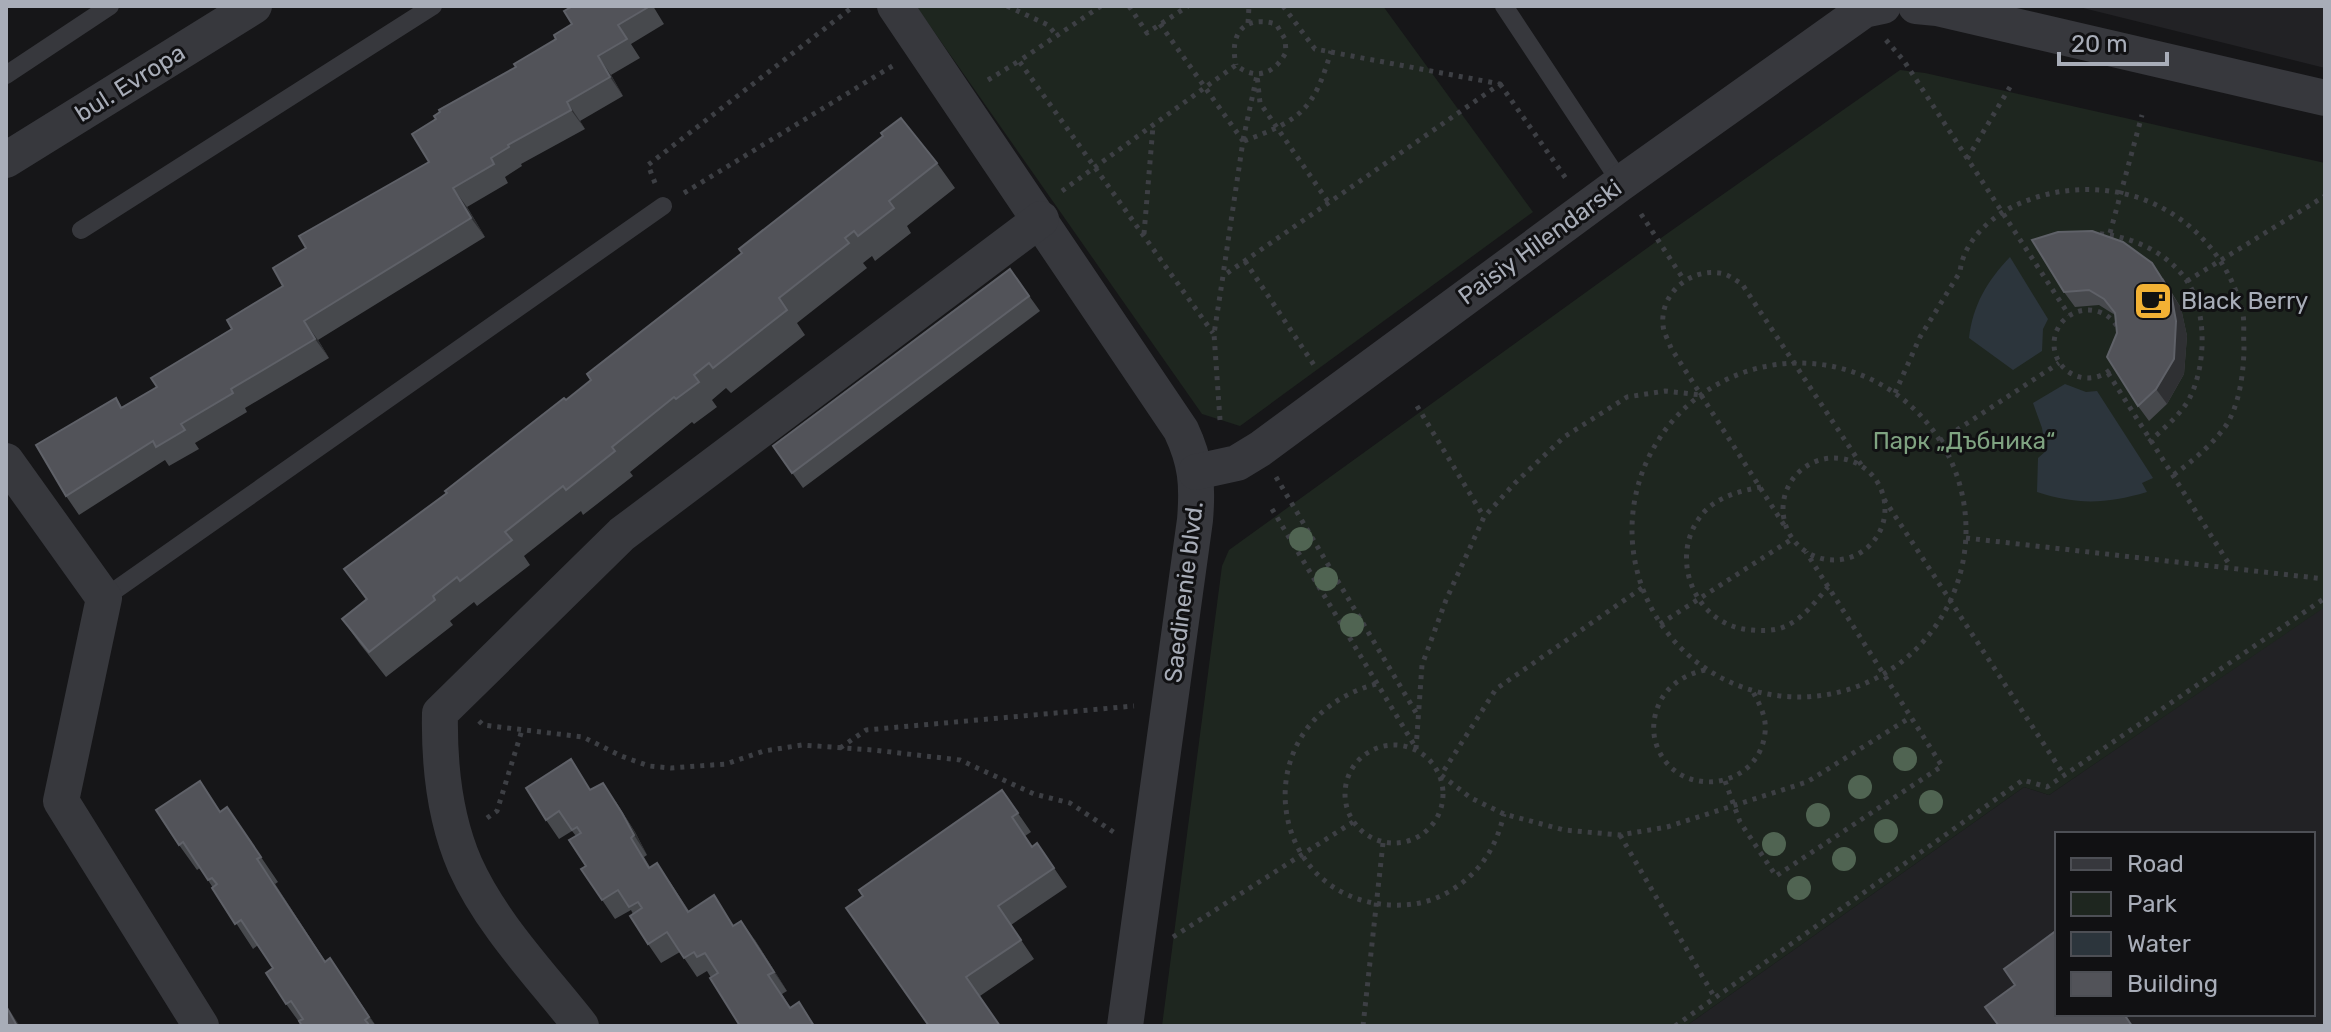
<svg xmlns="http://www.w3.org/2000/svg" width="2331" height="1032" font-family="Rubik,sans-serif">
<rect width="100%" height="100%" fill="#161618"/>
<g fill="#222225" fill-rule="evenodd">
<polygon points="2075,6 2325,6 2325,68"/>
<path d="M2324,607L2325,1026H1686L2024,787L2049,795ZM2057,834H2313V1014H2057Z"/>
</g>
<g fill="#1e261f">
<polygon points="916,6 1383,6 1533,212 1240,426 1202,414"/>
<polygon points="1900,70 1925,73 2325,163 2325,607 2049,795 2024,787 1686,1026 1162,1026 1222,566 1229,550 1668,233"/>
</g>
<g fill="#2c353c">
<path d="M2010,257L2048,319L2043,329L2042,351L2013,370L1969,338C1973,305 1987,281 2010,257Z"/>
<path d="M2065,384L2086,392L2097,391L2153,478L2142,483L2147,492C2106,504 2077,505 2037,492L2038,458L2046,451L2042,428L2033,403Z"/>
</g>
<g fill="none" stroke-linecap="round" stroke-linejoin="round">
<g stroke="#3d3f44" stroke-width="5" stroke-dasharray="4 6" stroke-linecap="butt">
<polyline points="1007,6 1048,25 1057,36"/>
<polyline points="1101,6 1019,61 1213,333"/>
<polyline points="1129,6 1147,33 1188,6"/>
<polyline points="1248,23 1249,6"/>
<polyline points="1160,24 1243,141 1223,275"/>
<polyline points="1886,40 1904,61 2069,315"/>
<polyline points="988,80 1019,61"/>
<polyline points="1500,84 1567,180"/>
<polyline points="1243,140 1257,75 1260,103 1329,203"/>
<path d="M1244,141C1301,120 1314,110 1331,51"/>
<polyline points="1967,159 2010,87"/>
<polyline points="655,183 648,165 854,6"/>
<path d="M1062,191L1236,65C1255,81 1275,74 1286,52L1285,39L1276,24C1244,15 1229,33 1236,65"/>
<polyline points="684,193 894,65"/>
<polyline points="1641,214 1684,280"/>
<path d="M2090,233C2126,234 2166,250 2187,281C2208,313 2206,369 2188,401C2178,417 2163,429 2149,442"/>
<polyline points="2110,233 2142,115"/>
<polyline points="1144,234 1153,126"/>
<polyline points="1245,261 1314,365"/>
<polyline points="2187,281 2325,196"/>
<circle cx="2088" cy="344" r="34"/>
<circle cx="1799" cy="530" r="167"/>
<polyline points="2108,373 2231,567"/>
<path d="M1895,393L1920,337L1960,272C1963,242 1990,217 2016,205C2110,163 2214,209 2242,309C2245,320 2243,334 2244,345C2244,370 2240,405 2225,427C2210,447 2191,462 2172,476"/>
<polyline points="1417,406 1484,517"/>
<polyline points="1220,420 1214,334 1223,276 1500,84 1315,49 1283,6"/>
<polyline points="1940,441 2059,363"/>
<circle cx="1834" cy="509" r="51"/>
<polyline points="1276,477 1418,716"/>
<path d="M1761,487C1740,491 1720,496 1705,511C1665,554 1694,627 1752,630C1764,631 1777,631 1788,625C1804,617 1816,601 1828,587"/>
<polyline points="1884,499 2064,775"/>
<polyline points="1272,509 1416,748"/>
<path d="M1784,525L1671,348C1669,343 1666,336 1664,331C1656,297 1688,268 1720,273C1728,274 1735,280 1742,284L1862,466"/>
<polyline points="1966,538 2325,579"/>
<polyline points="1642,588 1496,689 1441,775 1471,798 1504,814 1564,830 1620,835 1667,827 1807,782 1911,717"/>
<polyline points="1660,624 1792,539"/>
<path d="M1705,670C1682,675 1663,688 1656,712C1652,726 1653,740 1660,753C1685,800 1759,787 1765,733C1767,718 1760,705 1753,692"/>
<path d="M1376,684C1242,720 1264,899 1391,905C1412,906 1432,902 1450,891C1480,873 1496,848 1504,814"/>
<polyline points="479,721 483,725 583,737 621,756 649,766 671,768 726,764 764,751 802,745 873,750 960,760 1034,794 1070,803 1118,835"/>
<circle cx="1394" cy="794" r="49"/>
<polyline points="840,748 866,730 1134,706"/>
<polyline points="1416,749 1422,665 1446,600 1484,517 1515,483 1564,437 1627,397 1665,391 1701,395"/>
<polyline points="1725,781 1740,822 1776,876 1942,766 1806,552"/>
<polyline points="487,818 497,811 522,730"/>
<polyline points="1620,835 1715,998"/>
<polyline points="1173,937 1353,822"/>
<polyline points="1363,1026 1383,843"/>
<polyline points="1675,1026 2023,780 2047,787 2325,598"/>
</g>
<g stroke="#37383d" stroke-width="18">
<polyline points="1504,6 1621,183"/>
<polyline points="6,75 110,6"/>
<polyline points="81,230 433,6"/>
<polyline points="104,598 663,206"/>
</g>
<g stroke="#37383d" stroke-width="36">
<path d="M895,6L1181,430C1196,462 1198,484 1195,520L1125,1026"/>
<polyline points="1916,6 1937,8 2325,98"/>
<polyline points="6,160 254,6"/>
<polyline points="6,461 104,598 61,801 201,1026"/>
<polyline points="1196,472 1237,463 1260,449 1621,183 1864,10 1883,6"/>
<path d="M581,1026C541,975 492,925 465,865C445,819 439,763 440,713L622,534L1041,219"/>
</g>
</g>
<g fill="#506452">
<circle cx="1301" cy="539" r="12"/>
<circle cx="1326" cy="579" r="12"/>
<circle cx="1352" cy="625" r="12"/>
<circle cx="1905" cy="759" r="12"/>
<circle cx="1860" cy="787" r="12"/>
<circle cx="1931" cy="802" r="12"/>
<circle cx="1818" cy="815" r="12"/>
<circle cx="1886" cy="831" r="12"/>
<circle cx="1774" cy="844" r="12"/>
<circle cx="1844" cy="859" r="12"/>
<circle cx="1799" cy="888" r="12"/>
</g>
<g fill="#47494d">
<polygon points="570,6 653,6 664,24 631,44 640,58 611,75 623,96 580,121 585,129 521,164 522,166 505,177 508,183 467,207 485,237 318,340 329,358 245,408 247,412 195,443 199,449 169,466 165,460 79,515 66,496 116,398 122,407 157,387 232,329 283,286 306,248 429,162 516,67 556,39 572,24"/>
<polygon points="937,163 955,188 907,226 911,233 875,261 872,256 863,263 867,268 797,323 805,335 731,393 726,388 712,400 717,407 694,424 692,422 630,472 633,476 583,515 581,511 524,556 530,565 477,606 474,602 450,621 453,625 386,677 360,644 342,619 366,600 344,569 447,493 566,400"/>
<polygon points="1010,269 1040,311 803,488 773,446"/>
<polygon points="2163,278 2181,308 2187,336 2184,374 2167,404 2149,421 2138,406 2117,333 2115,315 2099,305 2075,307 2064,292"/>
<polygon points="591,790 616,802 635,832 647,855 644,857 650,867 670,882 689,911 734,925 755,940 787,991 782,994 790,1007 799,1002 815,1026 740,1026 707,971 697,977 680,952 661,963 648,944 631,910 615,919 581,869 586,866 576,836 572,831 559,839 546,820"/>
<polygon points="1002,790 1031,832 1025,836 1032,846 1037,843 1067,887 1011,925 1034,959 980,996 863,896"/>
<polygon points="227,807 278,882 275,884 325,961 347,983 376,1026 302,1026 286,1004 273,968 258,945 253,949 200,868 197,870 179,845"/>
</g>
<g fill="#2f3033">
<polygon points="598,56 611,75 623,96 610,77"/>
<polygon points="567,102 580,121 585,129 571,110"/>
<polygon points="453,188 467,207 485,237 471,218"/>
<polygon points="2152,263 2181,308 2187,336 2184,374 2167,404 2156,389"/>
<polygon points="304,321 318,340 329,358 315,339"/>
<polygon points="603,783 635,832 647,855 634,835"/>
<polygon points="257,859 275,884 342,987 325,962"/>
<polygon points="741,921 755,940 787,991 774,972"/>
<polygon points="330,958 347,983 376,1026 369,1017"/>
<polygon points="6,1005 20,1026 17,1026"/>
</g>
<g fill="#525359" stroke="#5f6168" stroke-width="2">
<polygon points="570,6 650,6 618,25 627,39 598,56 610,77 567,102 571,110 508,145 509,147 491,158 494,164 453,188 471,218 304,321 315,339 231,389 233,393 181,424 185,430 156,447 153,441 66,496 36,445 116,398 121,408 157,387 151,378 232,329 227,320 283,286 273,268 306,248 299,236 429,162 412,134 436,119 434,116 440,112 439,110 516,67 514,64 556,39 554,35 572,24 564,11 571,7"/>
<polygon points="901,118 937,163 889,201 894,208 858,236 854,231 845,238 849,243 779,298 787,310 713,368 709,363 694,375 699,382 676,399 674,397 612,447 615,451 566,490 563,486 505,532 512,540 460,581 457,577 433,596 435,600 369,652 342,619 367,599 344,569 447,493 445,491 564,398 566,400 591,380 587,374 742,253 739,249 883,136 881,133"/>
<polygon points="2092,231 2123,242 2152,263 2171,293 2176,321 2174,359 2156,389 2138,406 2107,357 2117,333 2115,313 2104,299 2089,290 2064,292 2032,240 2058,232"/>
<polygon points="1010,269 1029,296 792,473 773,446"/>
<polygon points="571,759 590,790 603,783 622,813 634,835 631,838 649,868 657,863 688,912 714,895 733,926 741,921 774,972 768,975 790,1008 799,1002 814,1026 740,1026 710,978 718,973 705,953 697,957 694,952 684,958 667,932 648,944 630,916 642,908 638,902 629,907 618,890 602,900 581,869 586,866 569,840 581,833 577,827 572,830 559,811 546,820 526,788"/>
<polygon points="200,781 220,812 227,807 261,857 257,859 325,962 330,958 369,1017 365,1020 370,1026 302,1026 299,1021 303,1019 291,1001 286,1004 266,973 273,968 241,920 235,924 212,888 217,884 212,878 208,880 183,842 179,845 156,810"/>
<polygon points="1002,790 1018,813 1012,817 1032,847 1037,843 1054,868 998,906 1021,940 966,977 1000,1026 929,1026 846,908 863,896 859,890"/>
<polygon points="2057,930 2057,1014 2124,1014 2132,1026 1999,1026 1985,1007 2015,985 2004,969"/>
<polygon points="6,1006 17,1026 6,1026"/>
</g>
<defs>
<g id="cafe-square" transform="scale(2)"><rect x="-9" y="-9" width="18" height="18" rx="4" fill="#f2b134" stroke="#111113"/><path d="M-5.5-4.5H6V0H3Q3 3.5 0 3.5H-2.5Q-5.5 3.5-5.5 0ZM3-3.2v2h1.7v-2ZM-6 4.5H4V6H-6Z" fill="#111"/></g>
</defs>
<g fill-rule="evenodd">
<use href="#cafe-square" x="2153" y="301"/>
</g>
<g text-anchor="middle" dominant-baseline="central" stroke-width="6" stroke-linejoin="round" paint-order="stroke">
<g font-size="24" fill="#a8adb8" stroke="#111113">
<text transform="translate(130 83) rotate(-32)">bul. Evropa</text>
<text transform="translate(1540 242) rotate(-36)">Paisiy Hilendarski</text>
<text transform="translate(1184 592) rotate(-83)">Saedinenie blvd.</text>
</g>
<g font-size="24" fill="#a8adb8" stroke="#111113" text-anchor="start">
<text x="2181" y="301">Black Berry</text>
</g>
<g font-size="24" fill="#7fa381" stroke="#111113">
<text x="1964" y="441">Парк „Дъбника“</text>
</g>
</g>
<rect width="2331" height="1032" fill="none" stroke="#a8adb8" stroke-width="16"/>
<rect x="2055" y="832" width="260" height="184" fill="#111113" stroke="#4d4f55" stroke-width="2"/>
<rect x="2071" y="858" width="40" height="12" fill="#37383d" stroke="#4d4f55" stroke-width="2"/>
<text x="2127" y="872" font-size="24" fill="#a8adb8">Road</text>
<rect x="2071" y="892" width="40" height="24" fill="#1e261f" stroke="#4d4f55" stroke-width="2"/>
<text x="2127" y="912" font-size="24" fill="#a8adb8">Park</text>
<rect x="2071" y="932" width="40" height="24" fill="#2c353c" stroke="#4d4f55" stroke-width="2"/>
<text x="2127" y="952" font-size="24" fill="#a8adb8">Water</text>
<rect x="2071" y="972" width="40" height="24" fill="#525359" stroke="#4d4f55" stroke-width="2"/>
<text x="2127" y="992" font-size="24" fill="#a8adb8">Building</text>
<path d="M2059 52v12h108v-12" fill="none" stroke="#a8adb8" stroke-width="4"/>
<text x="2071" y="52" font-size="24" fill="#a8adb8" stroke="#111113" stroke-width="6" paint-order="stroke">20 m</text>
</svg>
